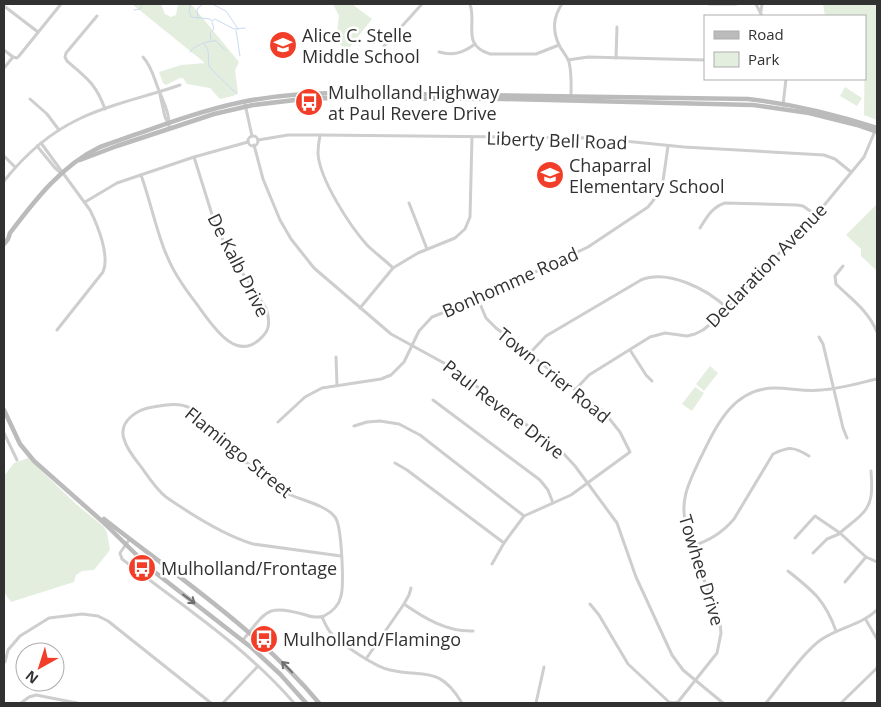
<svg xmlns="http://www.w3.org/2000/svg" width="881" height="707" font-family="'Open Sans',sans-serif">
<rect width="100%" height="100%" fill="#fff"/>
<g fill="#e4eede">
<polygon points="132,4 161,4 165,14 171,17 176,15 178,4 191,4 239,62 235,70 238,93 233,96 220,99 210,88 187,84 183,78 180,78 166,85 163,83 159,72 181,65 205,63"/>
<polygon points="333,4 352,4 372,19 346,52 336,39 339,16"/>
<polygon points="823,4 877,4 877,120 864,115 865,16 825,16"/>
<polygon points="845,87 862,98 857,106 840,96"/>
<polygon points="877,204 877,271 861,256 861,249 846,235"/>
<polygon points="710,366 718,373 704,391 696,384"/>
<polygon points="695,387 704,393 692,411 682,404"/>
<polygon points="28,458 76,504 103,526 107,532 110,550 94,570 82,571 76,575 74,582 11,602 4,592 4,476 14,463"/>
</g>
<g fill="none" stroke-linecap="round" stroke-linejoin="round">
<g stroke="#cadaef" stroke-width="1">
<polyline points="191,4 189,10 191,17 210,19 212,21 215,19 234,29 245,28"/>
<polyline points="212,4 226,11 238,29"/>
<polyline points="234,4 237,4"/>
<polyline points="134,10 140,9 143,4"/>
<polyline points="198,18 197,9 203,4"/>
<polyline points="236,30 240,56"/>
<polyline points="211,40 210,33 214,29 212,22"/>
<path d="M204,44C212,51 206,60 210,68L237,94"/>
<path d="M190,52C193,46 209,40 216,41L226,51"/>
</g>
<g stroke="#cecece" stroke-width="3">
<path d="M470,4C477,24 461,45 490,54H536L559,45"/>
<path d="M562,4C553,17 552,30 559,45C562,51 567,56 569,62C572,74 571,86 571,98"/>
<polyline points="709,4 736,4"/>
<polyline points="756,4 762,16"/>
<polyline points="4,6 38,32"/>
<polyline points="761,11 762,4"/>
<path d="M97,16L66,53L65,57L67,61C87,78 96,84 105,109"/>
<polyline points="384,46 422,4"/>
<polyline points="4,50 13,57"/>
<path d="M439,52C453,56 463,53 475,44"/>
<path d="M143,57C153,68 154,80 160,93C164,103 169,112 169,123"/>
<polyline points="616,58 617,27"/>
<polyline points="568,60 588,57 705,60"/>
<polyline points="4,68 13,57 17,58 19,56 61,4"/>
<polyline points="160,95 165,117 170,128"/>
<polyline points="30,99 47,114 59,130"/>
<polyline points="245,104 252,136"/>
<polyline points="783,105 786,79"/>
<path d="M320,135C319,141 318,148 318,154C320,180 350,226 367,245C375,253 385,260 393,268"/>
<circle cx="253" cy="141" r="5"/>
<polyline points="258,140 288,135 320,135 594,138 684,147 824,155 835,159 851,172"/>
<path d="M41,143L90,210C98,226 110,256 103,272L57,330"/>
<polyline points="254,145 263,179 280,220 291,239 314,268 391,334 453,368 563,453 575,466 617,523 636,577 672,655 683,670 723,703"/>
<polyline points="37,146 55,168 61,173"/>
<polyline points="4,156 15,167"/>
<path d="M141,175C154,211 159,250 181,282C187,292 195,301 201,310C215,329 238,364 263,336C271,328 269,318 266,308L231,256L215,224L194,157"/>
<path d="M4,181C24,156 48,134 77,120C109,104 146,97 180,85"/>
<polyline points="85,202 117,183 194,157 248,142"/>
<polyline points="409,203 427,249"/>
<path d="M700,228C707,217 712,207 725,203L797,205L803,206L816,215"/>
<path d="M843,266L835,276L836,284C851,299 868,310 877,332"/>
<polyline points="478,299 486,318 496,328 604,412 620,432 630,452 571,495 524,516 504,543 492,564"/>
<polyline points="360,308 393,268 418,253 455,238 465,229 470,217 472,137"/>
<polyline points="819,337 823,344 843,428 847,438"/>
<polyline points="630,350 646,375 652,381"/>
<path d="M529,354L546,336L641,280C668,269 707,289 727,308"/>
<polyline points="336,357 337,385"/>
<polyline points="575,390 589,375 650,337 665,333 687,336 695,334 703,330 713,322 816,215 864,157 875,131"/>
<polyline points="433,400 540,480 548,490 553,503"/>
<polyline points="278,422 305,397 322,388 381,379 391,375 404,362 419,331 432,317 478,299 588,247 648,207 660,192 663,181 668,146"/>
<polyline points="354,426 367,422 380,421 399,424 420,435 524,516"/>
<polyline points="4,433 17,460"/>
<polyline points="395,463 407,470 504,543"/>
<path d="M871,471C872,487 874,503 861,515C854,522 846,527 840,533L866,557L877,562"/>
<polyline points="795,538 815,516 840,533"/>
<path d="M129,540L120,553L122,559C181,605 245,646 294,703"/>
<path d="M693,546C710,540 722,533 734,519L773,454C790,446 794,447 809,456"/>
<polyline points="813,553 827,539 839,534"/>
<path d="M788,571C813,591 825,600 836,631"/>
<polyline points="845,582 866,557"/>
<path d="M404,604C424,618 447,632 473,631"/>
<polyline points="590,604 599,615 628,664 669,702 674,703"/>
<path d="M322,617C325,623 327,629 332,634C343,645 375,667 390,670C425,678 439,665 462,703"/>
<polyline points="866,620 877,639"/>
<path d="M243,640C267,610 267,604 306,615C311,617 319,618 324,616C332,612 339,605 341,596C344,585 342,526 335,517C325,504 299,500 284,492C263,475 241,459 221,442C210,432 204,416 190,408C179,402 165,405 153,407C138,409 118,421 124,439C127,450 135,459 142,468C149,478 156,489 166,497C192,515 223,535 253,544L341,556"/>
<polyline points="366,659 404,604 409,595 411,588"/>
<polyline points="5,662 8,650 20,636 49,618 82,614 98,616 108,621 211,703"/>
<polyline points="21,703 29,697 36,695 77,703"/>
<polyline points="223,703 258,666"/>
<polyline points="536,703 544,667"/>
<path d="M674,703L678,702L717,653L721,633L720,624L687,532C679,502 687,486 700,459C716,427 732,388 775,388C790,388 806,392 821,390C840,389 859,383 877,379"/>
<path d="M766,703C781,685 804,651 822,639C840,627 861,625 877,610"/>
<polyline points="841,703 877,668"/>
</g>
<g stroke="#bbb" stroke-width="4.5">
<polyline points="80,160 117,146 214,114 253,105 312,98 504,99 753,105 809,113 857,125 877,132"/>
<path d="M4,244L8,239L10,233C35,200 62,165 100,147C147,131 194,112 242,102C275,95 309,93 342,93L748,99C792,104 834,114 877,128"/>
<polyline points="4,410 20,444 34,461 103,522 152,570 252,648 280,674 306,703"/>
<path d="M104,519C178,577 259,631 319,703"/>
</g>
</g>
<defs><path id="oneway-shaft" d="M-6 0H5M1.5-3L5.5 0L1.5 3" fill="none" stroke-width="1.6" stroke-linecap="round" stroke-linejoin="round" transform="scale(1.25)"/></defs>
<g stroke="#6f6f6f">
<use href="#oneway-shaft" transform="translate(189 599) rotate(37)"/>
<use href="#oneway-shaft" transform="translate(287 667) rotate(-134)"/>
</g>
<defs>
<g id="school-disc" transform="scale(1.4375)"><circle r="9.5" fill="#f23e29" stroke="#fff"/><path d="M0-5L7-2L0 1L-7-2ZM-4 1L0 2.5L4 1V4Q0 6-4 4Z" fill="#fff"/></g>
<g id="bus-disc" transform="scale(1.4375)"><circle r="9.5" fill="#f23e29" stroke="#fff"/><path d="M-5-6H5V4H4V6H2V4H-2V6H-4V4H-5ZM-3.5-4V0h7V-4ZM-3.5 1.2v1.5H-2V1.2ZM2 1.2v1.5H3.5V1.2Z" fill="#fff"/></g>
</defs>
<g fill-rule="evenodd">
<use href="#school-disc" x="283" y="45"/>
<use href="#bus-disc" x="309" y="102"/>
<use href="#school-disc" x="550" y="175"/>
<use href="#bus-disc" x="142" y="568"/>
<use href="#bus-disc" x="264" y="639"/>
</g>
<g text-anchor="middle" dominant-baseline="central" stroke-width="5" stroke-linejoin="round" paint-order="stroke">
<g font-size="18" fill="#313131" stroke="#fff" text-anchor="start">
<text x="302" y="35">Alice C. Stelle<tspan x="302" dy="21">Middle School</tspan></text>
<text x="328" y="92">Mulholland Highway<tspan x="328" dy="21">at Paul Revere Drive</tspan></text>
<text x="569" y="165">Chaparral<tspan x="569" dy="21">Elementary School</tspan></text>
<text x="161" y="568">Mulholland/Frontage</text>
<text x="283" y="639">Mulholland/Flamingo</text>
</g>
<g font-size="18" fill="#313131" stroke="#fff">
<text transform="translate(557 140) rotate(2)">Liberty Bell Road</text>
<text transform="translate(239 265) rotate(63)">De Kalb Drive</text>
<text transform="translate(766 265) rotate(-46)">Declaration Avenue</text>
<text transform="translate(510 282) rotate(-24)">Bonhomme Road</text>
<text transform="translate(554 375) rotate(39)">Town Crier Road</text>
<text transform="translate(504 409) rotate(38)">Paul Revere Drive</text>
<text transform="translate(239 452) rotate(39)">Flamingo Street</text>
<text transform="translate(702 570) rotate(73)">Towhee Drive</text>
</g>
</g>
<rect width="881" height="707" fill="none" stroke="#313131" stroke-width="10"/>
<rect x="704" y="15" width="162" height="65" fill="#ffffff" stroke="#adadad"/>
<rect x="714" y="31" width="25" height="8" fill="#bbbbbb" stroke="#adadad"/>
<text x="748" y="40" font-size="15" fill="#313131">Road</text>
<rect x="714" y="52" width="25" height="15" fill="#e4eede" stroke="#adadad"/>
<text x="748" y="65" font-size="15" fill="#313131">Park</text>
<g transform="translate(40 667) rotate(219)"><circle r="24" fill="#ffffff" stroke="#adadad"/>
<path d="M0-4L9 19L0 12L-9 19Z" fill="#f23e29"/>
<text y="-8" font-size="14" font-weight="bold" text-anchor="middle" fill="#313131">N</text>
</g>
</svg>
